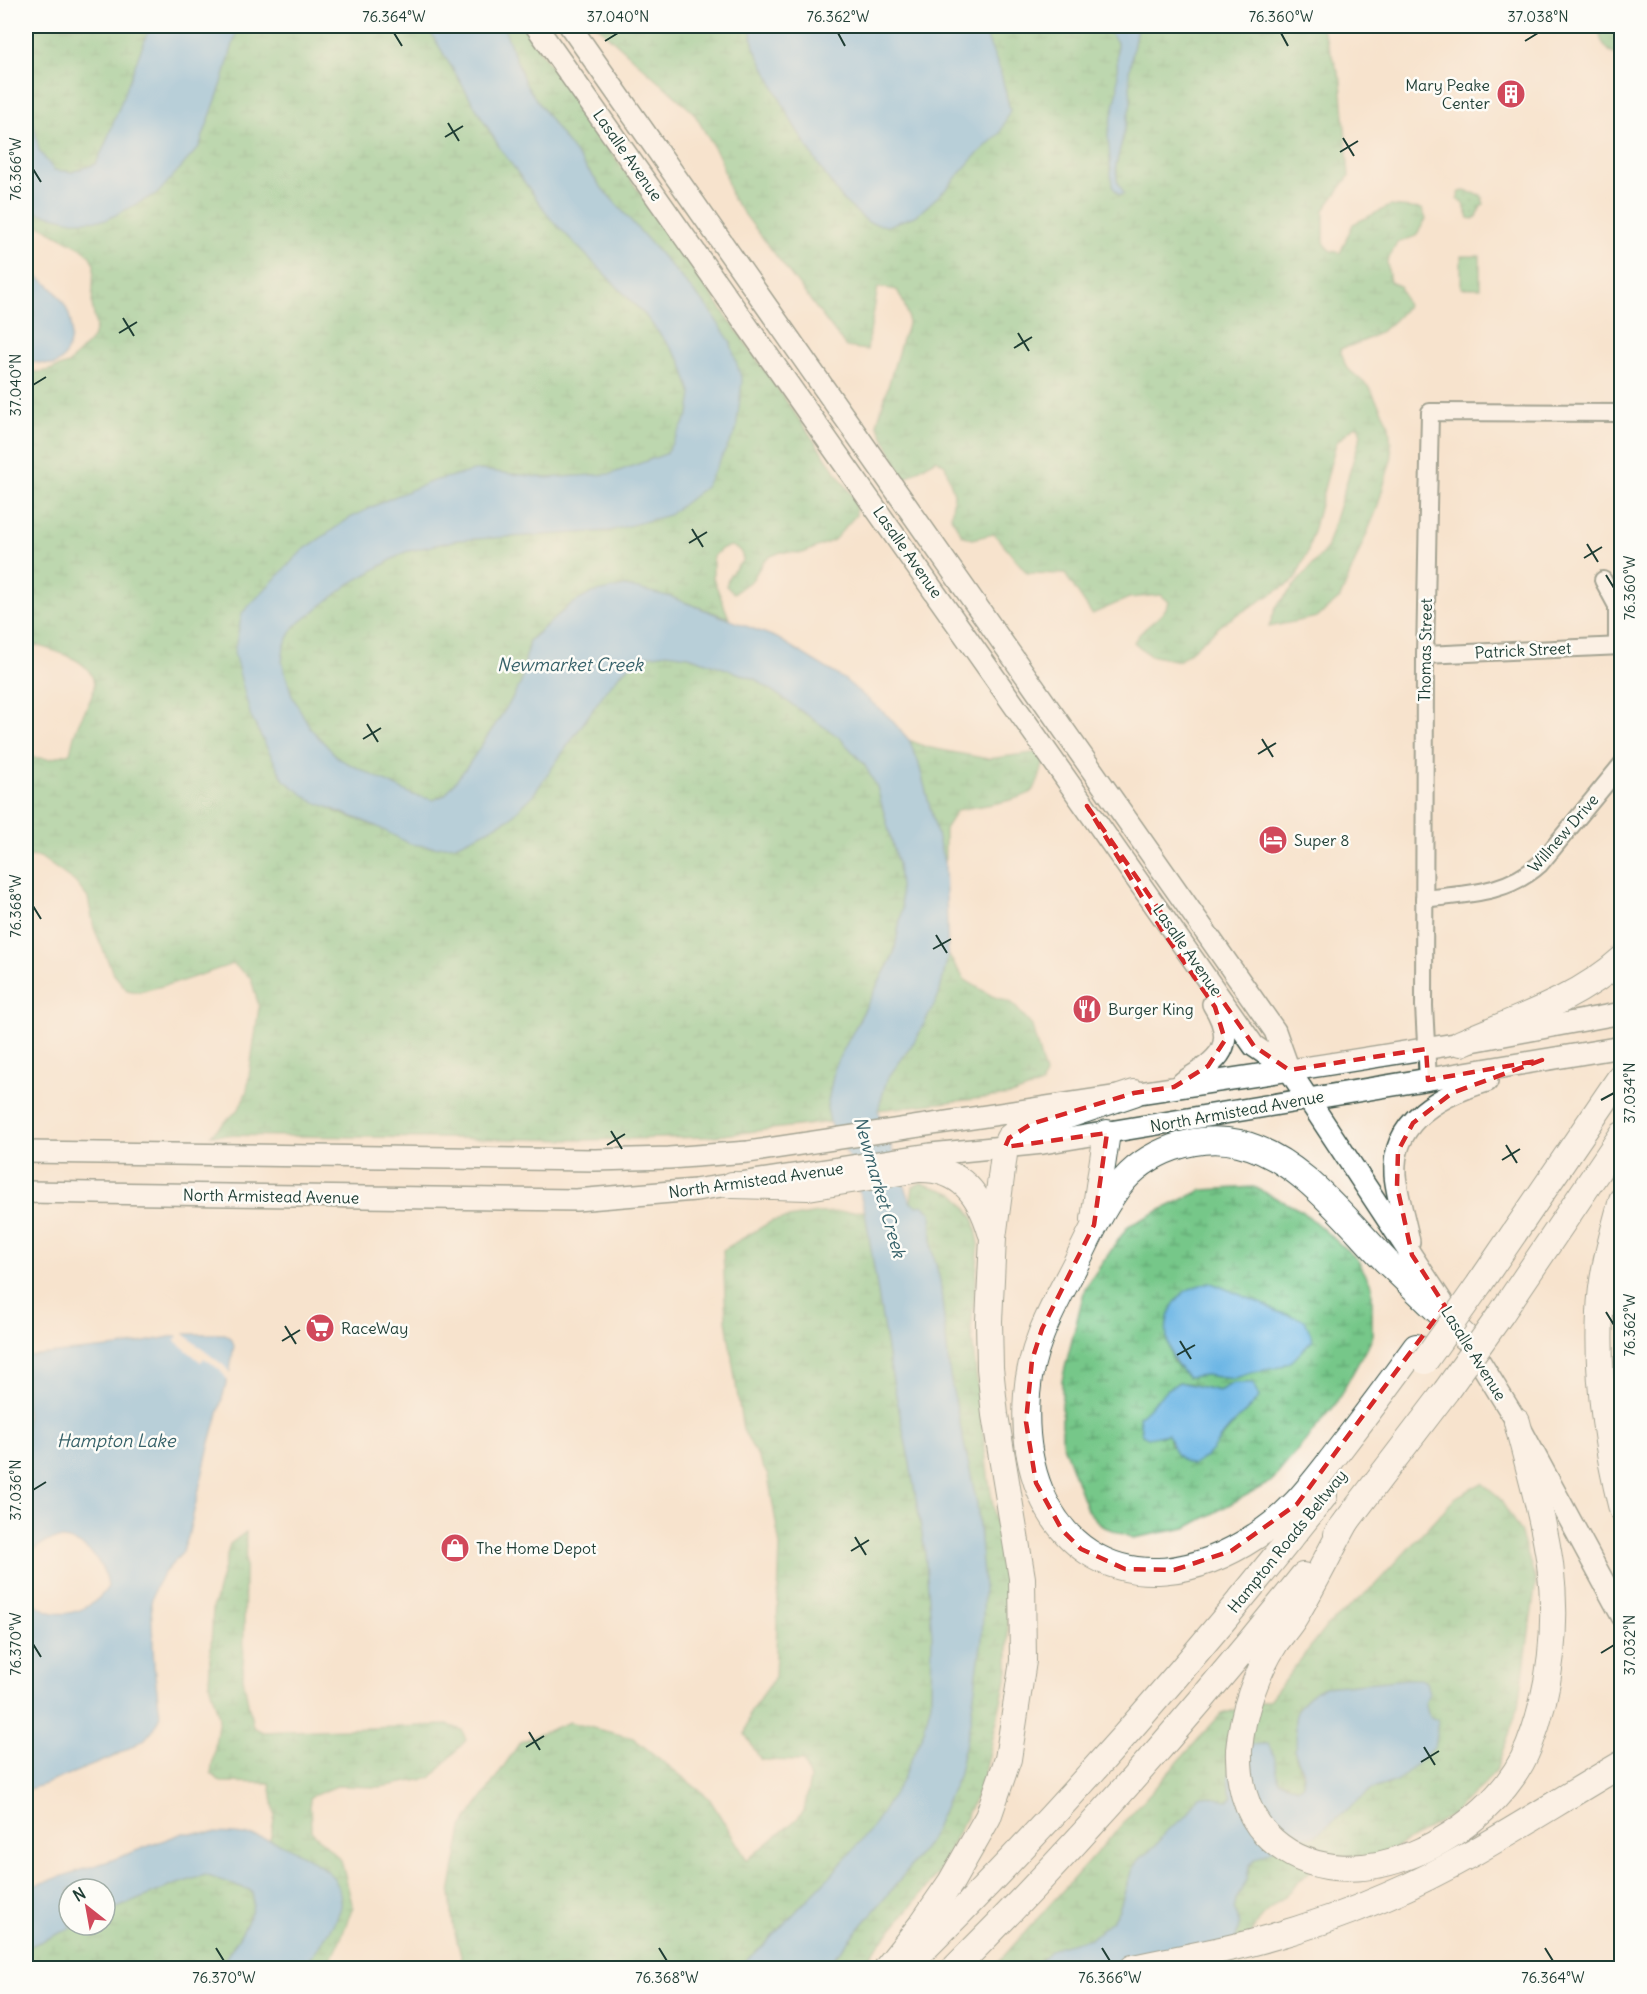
<svg xmlns="http://www.w3.org/2000/svg" width="1647" height="1994" font-family="Delius,sans-serif">
<defs>
<pattern id="wetland-marsh" width="20" height="14" patternUnits="userSpaceOnUse" patternTransform="scale(1.5)"><rect width="20" height="14" fill="#76c789"/><path d="M1 5h8M5 5V1M11 12h8M15 12V8" fill="none" stroke="#60a371"/></pattern>
<pattern id="park-dots" width="8" height="8" patternUnits="userSpaceOnUse" patternTransform="scale(1.5)"><rect width="8" height="8" fill="#76c789"/><path d="M2 2h.1M6 6h.1" fill="none" stroke="#60a371" stroke-width="1.8" stroke-linecap="round"/></pattern>
</defs>
<rect width="100%" height="100%" fill="#fdfcf7"/>
<filter id="ink" filterUnits="userSpaceOnUse"><feTurbulence type="fractalNoise" baseFrequency=".0167" numOctaves="2"/><feDisplacementMap in="SourceGraphic" scale="12" xChannelSelector="R" yChannelSelector="G"/><feConvolveMatrix kernelMatrix="1 2 1 2 8 2 1 2 1" color-interpolation-filters="sRGB"/></filter>
<filter id="wash" filterUnits="userSpaceOnUse"><feTurbulence type="fractalNoise" baseFrequency=".008" numOctaves="4" result="noise"/><feDisplacementMap in="SourceGraphic" scale="24" xChannelSelector="R" yChannelSelector="G"/><feGaussianBlur stdDeviation="1.35" result="paint"/><feColorMatrix in="noise" values="0 0 0 0 0 0 0 0 0 0 0 0 0 0 0 0 0 1.4 0 .05"/><feComposite in="paint" operator="in"/></filter>
<g filter="url(#wash)">
<rect width="100%" height="100%" fill="#f7e3cd"/>
<rect fill="#76c789" stroke="#4a825e" stroke-width="1.5" x="1461" y="256" width="19" height="32"/>
<g fill="url(#wetland-marsh)" stroke="#4a825e" stroke-width="1.5" fill-rule="evenodd">
<polygon points="26,26 150,26 105,145 96,164 72,172 54,170 39,151 29,108 26,86"/>
<path d="M238,26H427L500,148L551,219L645,315L681,361L692,395L689,414L666,454L611,474L547,478L478,470L391,498L350,518L302,551L251,717L284,780L336,812L434,847L455,845L482,833L510,818L533,795L607,689L625,669L646,656L667,653L689,656L755,679L839,737L864,764L877,787L898,864L902,909L894,953L835,1066L827,1107L830,1122L706,1137L585,1140L211,1135L239,1109L247,1090L259,1007L251,978L233,964L182,981L138,992L127,990L113,973L94,928L88,898L75,882L40,857L26,856V759L29,757L50,759L70,753C72,745 73,737 76,730C80,717 90,705 93,692C101,658 48,650 26,642V596L36,593L26,572V373L46,371L68,364L93,338L96,327L92,305L94,264L89,255L81,248L26,218V207L39,213L199,147L222,83Z"/>
<polygon points="503,26 523,26 855,499 856,515 834,540 803,553 781,552 771,556 763,562 752,580 734,593 726,586 729,576 743,560 741,551 731,546 721,549 713,557 713,578 729,618 671,597 570,605 529,640 521,683 509,704 469,764 445,795 434,800 413,795 339,759 311,729 292,696 282,662 284,646 294,627 349,584 404,552 457,540 609,531 705,487 708,308 601,187 558,131 526,85"/>
<path d="M597,26H750L754,47L793,124L822,170L843,200L868,222L887,226L917,215L946,189L973,158L1000,133L1010,110L1000,70L982,26H1105L1117,42L1118,90L1108,134L1111,154L1110,170L1123,194L1117,180L1116,165L1131,103L1129,72L1137,26H1319L1323,31L1341,80L1349,176L1324,210V242L1329,250L1340,253L1353,224L1390,206L1422,209L1426,219L1416,236L1397,243L1387,262L1390,282L1400,286L1407,306C1389,330 1369,341 1340,349L1346,367L1370,388L1389,425L1392,456L1377,509L1340,598L1317,617L1269,627L1276,607L1326,549L1361,435L1358,425L1350,430L1336,443L1308,551L1295,580L1225,622L1179,661L1149,655L1134,642C1143,624 1162,621 1169,602L1161,595L1129,598L1092,614L1065,574L1027,573L994,534L972,539L962,535L951,517L954,494L945,465L936,459L904,479L877,424L902,339C914,320 906,307 897,290L878,287L867,350L846,347L732,198L720,158L694,113Z"/>
<path d="M909,740L926,747L988,759L1039,752L1044,761C1041,771 1039,785 1031,792C1020,801 974,807 957,810L945,829V866L918,761Z"/>
<polygon points="948,955 965,980 992,996 1012,1003 1032,1026 1045,1074 1042,1084 1011,1095 878,1110 887,1079 916,1039 939,995"/>
<polygon points="921,1183 955,1194 974,1218 979,1244 971,1330 988,1475 1008,1596 1008,1671 983,1782 938,1874 867,1959 856,1968 823,1968 842,1949 899,1881 930,1839 958,1776 969,1728 982,1638 980,1531 977,1504 950,1378 940,1281 932,1249 931,1213 911,1203 913,1186"/>
<path d="M1254,1187L1302,1211L1357,1259L1372,1286V1338L1335,1405L1271,1482L1186,1528L1133,1538L1102,1526L1087,1510L1062,1442V1380L1085,1288L1128,1226L1202,1190ZM1209,1282L1260,1303L1278,1312L1291,1315L1312,1341L1292,1361L1280,1367L1250,1372L1233,1379L1205,1375L1188,1377L1173,1361L1166,1338ZM1179,1382L1219,1391L1226,1387L1259,1397C1246,1413 1229,1426 1218,1443L1170,1446L1168,1434L1160,1437L1157,1401L1168,1389Z"/>
<polygon points="865,1211 889,1361 910,1463 925,1551 932,1635 931,1703 924,1730 901,1784 871,1829 832,1874 762,1947 737,1968 464,1968 453,1925 450,1893 462,1828 520,1742 569,1722 633,1738 709,1798 747,1860 797,1819 804,1811 810,1779 803,1761 761,1760 745,1734 750,1713 775,1677 780,1546 768,1476 743,1430 726,1320 723,1250 772,1221 817,1213"/>
<path d="M1482,1483L1498,1496L1520,1531L1536,1581L1519,1706L1497,1768L1484,1785L1451,1815L1394,1849L1373,1857L1327,1855L1262,1917L1229,1968H1222L1236,1900L1249,1871V1866L1255,1859L1295,1838L1315,1836L1372,1789L1388,1785L1434,1748L1438,1721L1429,1717L1425,1703L1408,1679L1325,1687C1308,1694 1294,1706 1295,1726C1296,1730 1298,1735 1298,1740C1297,1745 1294,1747 1295,1753C1297,1765 1304,1772 1303,1785L1297,1788L1279,1781L1276,1770L1264,1743L1255,1745H1245L1232,1796L1229,1800C1217,1800 1210,1794 1198,1796L1187,1816L1165,1832L1155,1847L1140,1858L1129,1877L1119,1910L1112,1920L1091,1938L1041,1958L1032,1968H993L1221,1714L1269,1700L1326,1627L1375,1585L1456,1497Z"/>
<polygon points="246,1532 243,1678 253,1727 263,1732 449,1725 462,1730 466,1740 431,1778 380,1787 337,1786 310,1797 311,1831 341,1860 353,1907 336,1951 323,1968 303,1968 334,1922 309,1859 270,1840 275,1815 270,1783 221,1782 211,1773 219,1717 209,1683 213,1608 230,1544"/>
<path d="M205,1875L250,1890C264,1907 229,1952 219,1968H26V1948L78,1925H105V1913L171,1886Z"/>
</g>
<g fill="url(#park-dots)" stroke="#4a825e" stroke-width="1.5">
<path d="M1599,26H1621V54H1613C1603,46 1599,39 1599,26Z"/>
<polygon points="1464,191 1481,195 1484,204 1481,206 1477,217 1473,219 1469,218 1463,204 1457,199 1460,192"/>
</g>
<g fill="#6cb6e5" stroke="#467a8c" stroke-width="1.5">
<polygon points="150,26 238,26 222,83 199,147 158,193 106,220 73,221 39,213 26,207 26,86 39,151 54,170 72,172 96,164 105,145"/>
<polygon points="427,26 503,26 526,85 558,131 601,187 708,308 730,341 742,381 736,431 705,487 669,515 609,531 457,540 405,552 349,584 294,627 284,646 282,662 292,696 311,729 339,759 413,795 434,800 445,795 469,764 509,704 521,683 529,641 570,605 592,593 625,586 671,597 777,638 844,679 889,717 909,740 918,761 945,866 948,955 939,995 916,1039 887,1079 878,1110 911,1203 918,1206 923,1205 931,1213 932,1249 940,1281 950,1378 977,1504 984,1588 982,1638 969,1728 958,1776 930,1839 899,1881 842,1949 823,1968 737,1968 762,1947 832,1874 871,1829 901,1783 924,1730 931,1703 932,1635 925,1551 910,1463 889,1361 865,1211 848,1156 830,1122 827,1107 835,1066 894,954 902,909 898,864 877,787 864,764 839,737 755,679 689,656 667,653 646,656 625,669 607,689 533,795 510,818 482,833 455,845 434,847 410,844 374,825 312,801 284,780 251,717 234,653 242,613 302,551 350,518 391,498 433,481 478,470 547,478 611,474 666,454 689,414 692,395 681,361 645,315 551,219 500,148"/>
<polygon points="750,26 982,26 1000,70 1010,110 1000,133 973,158 946,189 917,215 887,226 868,222 843,200 822,170 793,124 754,47"/>
<polygon points="1105,26 1137,26 1129,72 1131,103 1116,165 1117,180 1124,194 1119,195 1112,186 1108,134 1118,90 1117,42"/>
<path d="M26,270C54,283 81,314 68,348C65,356 63,361 54,365L26,361V332L34,314L30,300L26,295Z"/>
<path d="M1209,1282L1260,1303L1278,1312L1305,1320L1313,1340L1292,1361L1280,1367L1250,1373L1233,1379L1205,1375L1188,1377C1164,1354 1157,1318 1183,1293C1189,1288 1201,1285 1209,1282Z"/>
<path d="M185,1334H225L231,1338L234,1345L230,1370L209,1446L188,1537L182,1553L163,1574L155,1588L151,1602L154,1667L160,1715L155,1727L145,1739L113,1757L45,1784L26,1790V1591C45,1626 88,1617 108,1587C105,1558 74,1528 44,1543C35,1547 29,1553 26,1563V1356L119,1347Z"/>
<path d="M1179,1382L1219,1391L1233,1383H1253L1259,1397C1250,1409 1239,1417 1229,1428C1216,1441 1211,1457 1193,1465C1176,1460 1173,1450 1168,1434L1148,1438L1142,1435L1139,1417L1168,1389Z"/>
<path d="M1408,1679H1421L1426,1682L1429,1693L1425,1703L1429,1717L1438,1720L1434,1748L1397,1781L1372,1789L1315,1836L1295,1838L1255,1859L1249,1866L1247,1879L1236,1900L1234,1910C1247,1929 1229,1950 1222,1968H1032L1050,1951L1059,1946L1091,1938L1112,1920L1119,1910L1132,1869L1140,1858L1155,1847L1165,1832L1187,1816L1199,1796C1210,1794 1217,1800 1229,1800L1232,1796C1222,1777 1236,1761 1245,1745L1268,1744L1274,1756L1279,1781L1297,1788L1303,1785L1304,1774L1294,1750C1298,1740 1296,1736 1295,1727C1293,1707 1308,1694 1325,1687Z"/>
<path d="M183,1833C211,1833 242,1832 269,1840C289,1846 318,1862 332,1876C338,1882 342,1898 341,1906C339,1921 312,1955 303,1968H219C229,1952 264,1907 250,1890L205,1875L171,1886L105,1913V1889H69V1925H78L26,1948V1888L112,1860Z"/>
</g>
<polygon fill="#f7e3cd" points="182,1332 198,1346 223,1365 232,1375 230,1383 221,1371 210,1362 204,1358 201,1362 174,1340 178,1337 175,1333"/>
</g>
<g filter="url(#ink)">
<g fill="none" stroke-linecap="round" stroke-linejoin="round">
<g stroke="#3f564b" stroke-width="20">
<g id="minor">
<polyline points="1603,580 1617,606 1617,646"/>
<polyline points="1425,655 1622,646"/>
<path d="M1424,899C1466,894 1507,894 1540,864L1622,764"/>
<polyline points="1428,1080 1424,1006 1425,655 1430,412 1622,413"/>
</g>
</g>
<g stroke="#3f564b" stroke-width="24">
<g id="major">
<polyline points="536,26 1254,1046 1289,1070"/>
<polyline points="570,26 1275,1031 1289,1070 1450,1314"/>
<path d="M1183,1082C1219,1061 1239,1045 1213,1004"/>
<polyline points="26,1152 595,1160 669,1158 748,1152 1324,1065 1461,1043 1622,1013"/>
<polyline points="26,1192 576,1200 695,1190 931,1154 1043,1143 1622,1047"/>
<path d="M1409,1242C1405,1220 1397,1197 1395,1175C1391,1120 1443,1094 1487,1081"/>
<polyline points="1467,1341 1517,1422 1622,1616"/>
</g>
</g>
<g stroke="#3f564b" stroke-width="28">
<g id="highway">
<path d="M1461,1043C1516,1019 1577,1000 1622,959"/>
<path d="M732,1185L808,1187L919,1169C961,1168 980,1195 991,1232"/>
<path d="M1622,1200C1612,1237 1601,1275 1600,1313C1597,1378 1606,1445 1622,1509"/>
<polyline points="1094,1219 1107,1133"/>
<polyline points="1480,1283 1622,1075"/>
<polyline points="1501,1314 1622,1135"/>
<path d="M1416,1347C1390,1383 1363,1419 1336,1454C1311,1486 1291,1514 1256,1536C1128,1621 1016,1543 1027,1394C1031,1338 1060,1297 1084,1247C1094,1226 1105,1205 1119,1186C1146,1151 1196,1133 1239,1143C1299,1157 1345,1219 1386,1261C1412,1286 1438,1311 1464,1336"/>
<path d="M1347,1521C1329,1553 1313,1587 1294,1618C1289,1626 1282,1634 1276,1642C1256,1673 1242,1713 1239,1750C1238,1780 1245,1812 1266,1834C1343,1915 1494,1836 1529,1746C1551,1690 1558,1624 1550,1564C1543,1516 1529,1469 1517,1422"/>
<polyline points="1337,1534 1446,1391"/>
<polyline points="887,1968 922,1924 951,1882 988,1817 1008,1759 1023,1661 1022,1578 995,1415 990,1368 989,1321 993,1238 1005,1147 1009,1138 1023,1127 1054,1120 1134,1093"/>
<path d="M905,1968C1055,1820 1194,1661 1324,1496"/>
<path d="M955,1968C1078,1845 1194,1713 1303,1576"/>
<path d="M1133,1968C1175,1959 1217,1952 1258,1941C1302,1929 1346,1914 1387,1896C1469,1861 1544,1809 1622,1764"/>
</g>
</g>
<use href="#minor" stroke="#fff" stroke-width="16"/>
<use href="#major" stroke="#fff" stroke-width="21"/>
<use href="#highway" stroke="#fff" stroke-width="26"/>
<g stroke="#3f564b" stroke-width="28" stroke-linecap="butt">
<g id="highway-bridge">
<polyline points="1425,1361 1480,1283"/>
<polyline points="1446,1391 1501,1314"/>
</g>
</g>
<use href="#highway-bridge" stroke="#fff" stroke-width="26"/>
</g>
</g>
<path d="M0 0H1647V1994H0ZM1087,806L1254,1046L1289,1070L1426,1049L1428,1080L1542,1060L1452,1093L1413,1123L1398,1151L1397,1186L1412,1255L1445,1306L1297,1504L1231,1551L1174,1570L1125,1569L1081,1549L1062,1530L1036,1483L1026,1422L1032,1360L1042,1329L1094,1225L1107,1133L1005,1147L1009,1138L1031,1124L1134,1093L1174,1087L1208,1066L1225,1040L1215,1007L1162,930Z" fill="#f7e3cd" fill-opacity=".55" fill-rule="evenodd"/>
<path fill="none" stroke="#d62828" stroke-width="4.5" stroke-dasharray="12 8" stroke-linejoin="round" d="M1087,806L1254,1046L1289,1070L1426,1049L1428,1080L1542,1060L1452,1093L1413,1123L1398,1151L1397,1186L1412,1255L1445,1306L1297,1504L1231,1551L1174,1570L1125,1569L1081,1549L1062,1530L1036,1483L1026,1422L1032,1360L1042,1329L1094,1225L1107,1133L1005,1147L1009,1138L1031,1124L1134,1093L1174,1087L1208,1066L1225,1040L1215,1007L1162,930Z"/>
<path fill="none" stroke="#1f3d34" stroke-width="2" d="M394,33L402,46M838,33L845,46M1281,33L1288,46M605,41L618,33M1525,41L1538,33M448,123L459,141M445,137L463,126M1343,138L1354,156M1340,152L1358,141M33,169L41,182M123,318L134,336M119,333L137,322M1018,333L1029,351M1014,348L1032,337M33,385L46,377M692,529L703,547M689,543L707,532M1587,544L1598,562M1584,558L1602,547M1606,575L1614,588M367,724L378,742M363,739L381,728M1262,739L1273,757M1258,754L1276,743M33,906L41,919M936,935L947,953M933,949L951,939M1601,1100L1614,1093M611,1131L622,1149M607,1145L625,1134M1506,1145L1517,1163M1502,1160L1520,1149M1606,1312L1614,1325M285,1326L296,1344M282,1341L300,1330M1180,1341L1191,1359M1177,1355L1195,1345M33,1490L46,1482M855,1537L866,1555M851,1551L869,1540M33,1644L41,1657M1601,1653L1614,1645M529,1732L540,1750M526,1747L544,1736M1424,1747L1435,1765M1421,1762L1439,1751M216,1948L224,1961M659,1948L667,1961M1102,1948L1110,1961M1545,1948L1553,1961"/>
<defs>
<g id="building-disc" transform="scale(1.5)"><circle r="9.5" fill="#d1495b" stroke="#fdfcf7"/><path d="M-4-6H4V6H1V3H-1V6H-4ZM-2.5-4.3h1.7v1.8h-1.7ZM.8-4.3h1.7v1.8H.8ZM-2.5-1h1.7V.8h-1.7ZM.8-1h1.7V.8H.8Z" fill="#fff"/></g>
<g id="hotel-disc" transform="scale(1.5)"><circle r="9.5" fill="#d1495b" stroke="#fdfcf7"/><path d="M-6-4.5h1.5V1H6V5H4.5V3h-9V5H-6ZM-4 0a1.8 1.8 0 1 1 3.6 0ZM.5 0V-2.5h3Q6-2.5 6 0Z" fill="#fff"/></g>
<g id="restaurant-disc" transform="scale(1.5)"><circle r="9.5" fill="#d1495b" stroke="#fdfcf7"/><path d="M-5-6h1v4h1v-4h1v4h1v-4h1v5L-1.5 .5V6h-2V.5L-5-1ZM5-6V6H3V1.5H1.5Q1.5-4 5-6Z" fill="#fff"/></g>
<g id="supermarket-disc" transform="scale(1.5)"><circle r="9.5" fill="#d1495b" stroke="#fdfcf7"/><path d="M-6-5.5h2.5l.6 2H6L4.5 2H-2.5L-4.4-4H-6ZM-1.5 3.2a1.3 1.3 0 1 0 .1 0ZM3 3.2a1.3 1.3 0 1 0 .1 0Z" fill="#fff"/></g>
<g id="shop-disc" transform="scale(1.5)"><circle r="9.5" fill="#d1495b" stroke="#fdfcf7"/><path d="M-5-2.5h2.3a2.7 3.5 0 0 1 5.4 0H5L5.5 6h-11ZM-1.5-2.5h3a1.5 2.3 0 0 0-3 0Z" fill="#fff"/></g>
</defs>
<g fill-rule="evenodd">
<use href="#building-disc" x="1511" y="94"/>
<use href="#hotel-disc" x="1273" y="840"/>
<use href="#restaurant-disc" x="1087" y="1009"/>
<use href="#supermarket-disc" x="320" y="1328"/>
<use href="#shop-disc" x="455" y="1548"/>
</g>
<g text-anchor="middle" dominant-baseline="central" stroke-width="5" stroke-linejoin="round" paint-order="stroke">
<g font-size="16" fill="#1f3d34" stroke="#fdfcf7" text-anchor="start">
<text x="1490" y="85" text-anchor="end">Mary Peake<tspan x="1490" dy="18">Center</tspan></text>
<text x="1294" y="840">Super 8</text>
<text x="1108" y="1009">Burger King</text>
<text x="341" y="1328">RaceWay</text>
<text x="476" y="1548">The Home Depot</text>
</g>
<g font-size="16" fill="#1f3d34" stroke="#fdfcf7">
<text transform="translate(628 155) rotate(55)">Lasalle Avenue</text>
<text transform="translate(908 552) rotate(55)">Lasalle Avenue</text>
<text transform="translate(1425 650) rotate(-89)">Thomas Street</text>
<text transform="translate(1523 650) rotate(-3)">Patrick Street</text>
<text transform="translate(1563 833) rotate(-49)">Willnew Drive</text>
<text transform="translate(1188 950) rotate(55)">Lasalle Avenue</text>
<text transform="translate(1237 1111) rotate(-10)">North Armistead Avenue</text>
<text transform="translate(756 1180) rotate(-8)">North Armistead Avenue</text>
<text transform="translate(271 1196) rotate(1)">North Armistead Avenue</text>
<text transform="translate(1474 1353) rotate(58)">Lasalle Avenue</text>
<text transform="translate(1287 1541) rotate(-51)">Hampton Roads Beltway</text>
</g>
<g font-size="18" font-style="italic" fill="#366169" stroke="#fdfcf7">
<text x="570" y="664">Newmarket Creek</text>
<text transform="translate(880 1187) rotate(74)">Newmarket Creek</text>
<text x="116" y="1440">Hampton Lake</text>
</g>
</g>
<rect width="1647" height="1994" fill="none" stroke="#fdfcf7" stroke-width="66"/>
<g transform="translate(87 1907) rotate(329)"><circle r="28" fill="#fdfcf7" stroke="#a4b0a9" stroke-width="1.5"/>
<path d="M0-4.5L10 22L0 15L-10 22Z" fill="#d1495b"/>
<text y="-9" font-size="16" font-weight="bold" text-anchor="middle" fill="#1f3d34">N</text>
</g>
<rect x="33" y="33" width="1581" height="1928" fill="none" stroke="#1f3d34" stroke-width="2"/>
<g font-size="15" text-anchor="middle" fill="#1f3d34">
<text x="394" y="22">76.364°W</text>
<text x="618" y="22">37.040°N</text>
<text x="838" y="22">76.362°W</text>
<text x="1281" y="22">76.360°W</text>
<text x="1538" y="22">37.038°N</text>
<text transform="translate(16 169) rotate(-90)" y="5">76.366°W</text>
<text transform="translate(16 385) rotate(-90)" y="5">37.040°N</text>
<text transform="translate(1630 588) rotate(-90)" y="5">76.360°W</text>
<text transform="translate(16 906) rotate(-90)" y="5">76.368°W</text>
<text transform="translate(1630 1093) rotate(-90)" y="5">37.034°N</text>
<text transform="translate(1630 1325) rotate(-90)" y="5">76.362°W</text>
<text transform="translate(16 1490) rotate(-90)" y="5">37.036°N</text>
<text transform="translate(16 1644) rotate(-90)" y="5">76.370°W</text>
<text transform="translate(1630 1645) rotate(-90)" y="5">37.032°N</text>
<text x="224" y="1983">76.370°W</text>
<text x="667" y="1983">76.368°W</text>
<text x="1110" y="1983">76.366°W</text>
<text x="1553" y="1983">76.364°W</text>
</g>
</svg>
